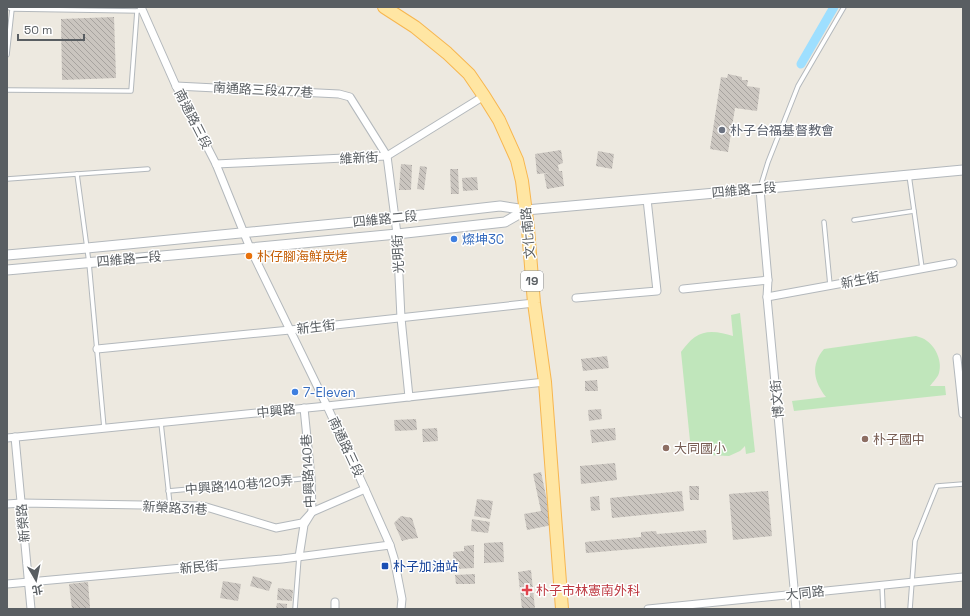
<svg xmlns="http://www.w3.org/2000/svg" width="970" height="616" font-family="'Space Grotesk','Noto Sans TC',sans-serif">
<defs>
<pattern id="building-back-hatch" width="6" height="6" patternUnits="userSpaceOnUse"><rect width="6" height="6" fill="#cac5bf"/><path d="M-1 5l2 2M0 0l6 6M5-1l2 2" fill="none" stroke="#a7a39f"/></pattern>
</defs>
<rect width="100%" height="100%" fill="#ede9e0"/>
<g fill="#c0e6bb">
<path d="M740,313L755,452L746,454L745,446L740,451L729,456L709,455L698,450L690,441L681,352C685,347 689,341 695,337C706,329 720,332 733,336L731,315Z"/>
<path d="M916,336C918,337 920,337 922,338C934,343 943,360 939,373C938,377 933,382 930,386H945L946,395L794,411L792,401L826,397C814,382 810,365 824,349Z"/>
</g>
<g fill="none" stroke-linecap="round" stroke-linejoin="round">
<polyline stroke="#9edfff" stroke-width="9" points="801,64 834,7"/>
</g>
<g fill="url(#building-back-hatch)">
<polygon points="114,17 116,78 62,80 61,19"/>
<polygon points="728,74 742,77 742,80 748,80 747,86 760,88 757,111 735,108 728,152 710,149 721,77 727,78"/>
<polygon points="561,150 563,163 558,165 559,171 562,171 564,186 547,189 544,174 549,173 537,174 535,154"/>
<polygon points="598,151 614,154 612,169 596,166"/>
<polygon points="401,164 412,165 411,190 399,190"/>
<polygon points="420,166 427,167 424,190 417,189"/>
<polygon points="450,169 458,169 459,194 451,194"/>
<polygon points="477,177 478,190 463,191 462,178"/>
<polygon points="607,356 609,368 583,371 581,359"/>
<polygon points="597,380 598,391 585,391 585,381"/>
<polygon points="601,409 602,419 589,421 588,410"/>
<polygon points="416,419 417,430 395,431 394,420"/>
<polygon points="437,428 438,441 423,442 422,429"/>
<polygon points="615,428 616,440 592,443 590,430"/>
<polygon points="615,463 617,480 581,484 580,466"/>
<polygon points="541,472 552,525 527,530 524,514 541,511 533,474"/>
<polygon points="689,486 699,486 699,500 690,500"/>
<polygon points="682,491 684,511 612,518 610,498"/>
<polygon points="768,491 772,536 733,540 729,494"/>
<polygon points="599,496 600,510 591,511 590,497"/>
<polygon points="477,499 493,501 490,519 474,516"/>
<polygon points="401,516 412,518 418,538 409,539 402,541 394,523"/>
<polygon points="472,519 490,522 488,533 471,531"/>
<polygon points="706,530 707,543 586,553 585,542 641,537 641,532 656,531 657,534"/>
<polygon points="503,542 504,562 484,563 484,543"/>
<polygon points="474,545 474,568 454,569 453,552 464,551 464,546"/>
<polygon points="531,570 535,609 522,609 518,572"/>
<polygon points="475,574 475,584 456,584 455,575"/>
<polygon points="253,576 272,582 269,591 250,586"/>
<polygon points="223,581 241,584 238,601 220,598"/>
<polygon points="88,582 90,608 72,609 69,584"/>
<polygon points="278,588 293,590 292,601 277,600"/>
<polygon points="277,603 287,604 287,609 276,609"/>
</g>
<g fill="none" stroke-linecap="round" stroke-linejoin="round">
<g stroke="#b3b8bc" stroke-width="5.5">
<g id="service">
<polyline points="12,9 139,11"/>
<polyline points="7,55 12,9 7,7"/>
<polyline points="7,90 131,91 137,11"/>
<polyline points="77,174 89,263 104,428"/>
<polyline points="909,175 922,268"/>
<polyline points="7,179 148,169"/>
<polyline points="760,188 768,162 798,86 844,7"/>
<polyline points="854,220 914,211"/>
<polyline points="824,222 830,285"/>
<polyline points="161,423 170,505"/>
<polyline points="168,491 311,478"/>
<polyline points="882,585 883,609"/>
<polyline points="295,609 299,557"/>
<polyline points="910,609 915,541 937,486 963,484"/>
</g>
</g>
<g stroke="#b3b8bc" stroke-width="9">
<g id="minor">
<polyline points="141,7 176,86 216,164 250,248 327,406 365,489 390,545 394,558 402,599 401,609"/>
<polyline points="176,86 339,94 350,97 387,156 397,234 401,318 409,397"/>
<polyline points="216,164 387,156 484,96"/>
<polyline points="760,189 768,280 767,297 796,609"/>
<polyline points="683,289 768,280"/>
<polyline points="767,297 953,263"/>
<polyline points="576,298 657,291 647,199"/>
<polyline points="97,349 290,330 534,303"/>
<polyline points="957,358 963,414"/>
<polyline points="15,437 31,609"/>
<polyline points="7,438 327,406 545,382"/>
<polyline points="7,504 21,503 203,506 276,528 302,523 312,512 365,489"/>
<polyline points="299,557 304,525 312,512 311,478 304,408"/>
<polyline points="7,584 282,559 390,545"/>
<polyline points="335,609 335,602"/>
<polyline points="648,609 963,577"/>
</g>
</g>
<g stroke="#b3b8bc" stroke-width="11">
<g id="tertiary">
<polyline points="7,255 87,248 395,218 500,206 526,210 760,189 963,170"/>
<polyline points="7,270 250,248 397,234 505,222 526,210"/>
</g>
</g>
<g stroke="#f7b64f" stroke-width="14">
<polyline id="primary" points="384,7 415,27 447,53 469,74 484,96 499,120 517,160 522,181 528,229 534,303 545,382 562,609"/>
</g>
<use href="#service" stroke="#fff" stroke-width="3.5"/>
<use href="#minor" stroke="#fff" stroke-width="7"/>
<use href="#tertiary" stroke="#fff" stroke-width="9"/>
<use href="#primary" stroke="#ffe6a3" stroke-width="12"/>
</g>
<circle fill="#6b7280" stroke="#fff" stroke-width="1.5" cx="722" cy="130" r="4"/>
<g fill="#3f7fe0" stroke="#fff" stroke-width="1.5">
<circle cx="454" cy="239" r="4"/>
<circle cx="295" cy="392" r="4"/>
</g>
<circle fill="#e8710a" stroke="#fff" stroke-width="1.5" cx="249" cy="256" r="4"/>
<g fill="#8d6e63" stroke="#fff" stroke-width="1.5">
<circle cx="865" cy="439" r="4"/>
<circle cx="666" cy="448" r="4"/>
</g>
<rect fill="#1a4fb4" stroke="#fff" stroke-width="1.5" x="381" y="562" width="8" height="8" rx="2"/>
<path fill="#e0444e" stroke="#fff" stroke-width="1.5" d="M525 584h4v4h4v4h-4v4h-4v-4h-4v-4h4z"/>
<g text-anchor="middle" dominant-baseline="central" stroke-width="3" stroke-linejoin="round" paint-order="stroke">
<rect fill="#fff" stroke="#8b8e91" stroke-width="1" x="521" y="271" width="22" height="20" rx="3"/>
<g font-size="12" font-weight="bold" fill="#595e62">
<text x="532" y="281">19</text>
</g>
<g font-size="13" fill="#595e62" stroke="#fff">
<text transform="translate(263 90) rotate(3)">南通路三段477巷</text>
<text transform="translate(193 119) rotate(63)">南通路三段</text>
<text transform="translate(359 158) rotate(-3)">維新街</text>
<text transform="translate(744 190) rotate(-5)">四維路二段</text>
<text transform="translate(385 219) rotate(-6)">四維路二段</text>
<text transform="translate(528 233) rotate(-95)">文化南路</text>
<text transform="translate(398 254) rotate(-93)">光明街</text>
<text transform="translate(129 259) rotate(-5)">四維路一段</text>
<text transform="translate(860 280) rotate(-11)">新生街</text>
<text transform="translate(316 327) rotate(-7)">新生街</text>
<text transform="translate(777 399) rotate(-95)">博文街</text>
<text transform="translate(276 411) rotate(-6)">中興路</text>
<text transform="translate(346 447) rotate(65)">南通路三段</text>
<text transform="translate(308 471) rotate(-93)">中興路140巷</text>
<text transform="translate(239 485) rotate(-5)">中興路140巷120弄</text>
<text transform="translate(175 508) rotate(3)">新榮路31巷</text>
<text transform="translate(23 523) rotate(-95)">新榮路</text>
<text transform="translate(199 567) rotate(-5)">新民街</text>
<text transform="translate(805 593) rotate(-6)">大同路</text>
</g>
<g font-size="13" fill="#5b616d" stroke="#fff" text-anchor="start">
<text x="730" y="130">朴子台福基督教會</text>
</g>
<g font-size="13" fill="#366cbe" stroke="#fff" text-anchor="start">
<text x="462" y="239">燦坤3C</text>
<text x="303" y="392">7-Eleven</text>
</g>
<g font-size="13" fill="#c56008" stroke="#fff" text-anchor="start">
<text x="257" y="256">朴仔腳海鮮炭烤</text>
</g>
<g font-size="13" fill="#785e54" stroke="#fff" text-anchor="start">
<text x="873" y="439">朴子國中</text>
<text x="674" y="448">大同國小</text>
</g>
<g font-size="13" fill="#164399" stroke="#fff" text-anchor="start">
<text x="393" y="566">朴子加油站</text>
</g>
<g font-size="13" fill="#be3a42" stroke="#fff" text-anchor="start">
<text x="536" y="590">朴子市林憲南外科</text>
</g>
</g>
<rect width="970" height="616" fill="none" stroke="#595e62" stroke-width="16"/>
<g transform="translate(36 580) rotate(171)" stroke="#ffffff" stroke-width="3" paint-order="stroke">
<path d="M0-3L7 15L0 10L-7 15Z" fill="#595e62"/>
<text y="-6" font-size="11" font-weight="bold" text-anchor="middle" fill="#595e62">北</text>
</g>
<path d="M18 34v6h66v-6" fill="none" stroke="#595e62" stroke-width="2"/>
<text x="24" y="34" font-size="12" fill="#595e62" stroke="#ffffff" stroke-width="3" paint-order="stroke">50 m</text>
</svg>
